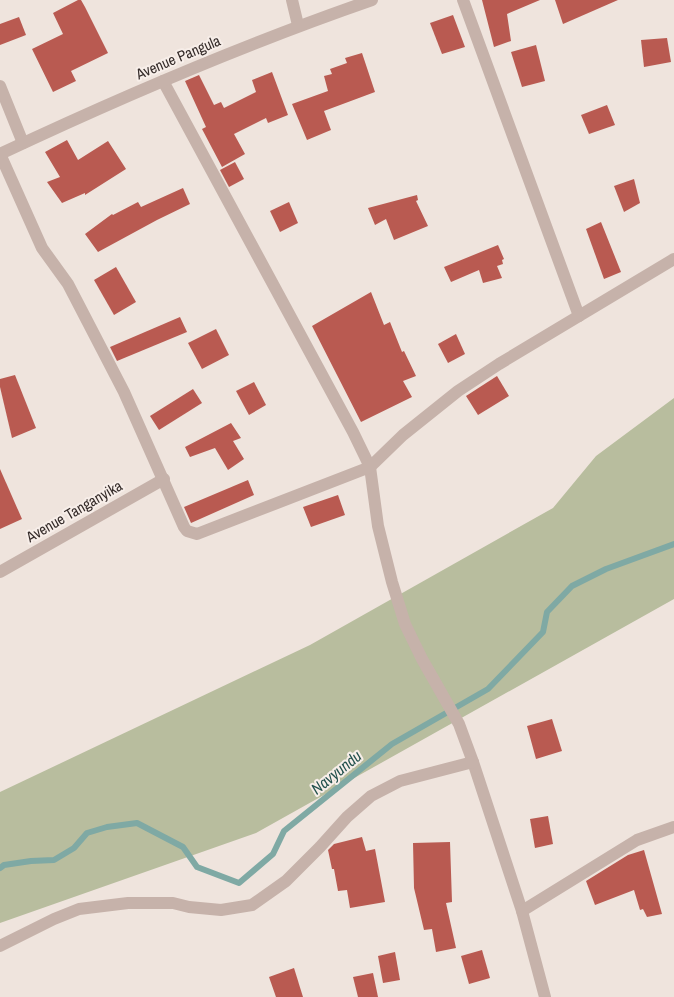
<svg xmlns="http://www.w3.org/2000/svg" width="674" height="997" font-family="'Archivo Narrow',sans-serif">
<rect width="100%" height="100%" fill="#efe4dd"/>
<polygon fill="#b8bd9e" points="674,398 674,599 256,833 0,923 0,792 310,645 553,508 596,456"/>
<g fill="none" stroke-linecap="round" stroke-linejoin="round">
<polyline stroke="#7fa9a4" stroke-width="6" points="0,868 4,865 31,861 54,860 74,848 87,833 107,827 137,823 183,847 197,867 239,883 273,854 284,831 392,744 488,689 543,632 547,612 572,586 606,569 674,544"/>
</g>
<g fill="#b95a51">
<polygon points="78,0 81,0 85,7 108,53 71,71 76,81 53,92 32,49 63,34 53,13"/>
<polygon points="482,0 540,0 507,14 511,41 494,47"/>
<polygon points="555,0 618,0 563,24"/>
<polygon points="453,15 465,47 442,54 430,23"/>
<polygon points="19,17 26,35 0,45 0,24"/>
<polygon points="667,38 671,62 644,67 641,40"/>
<polygon points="536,45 545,81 522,87 511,52"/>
<polygon points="362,53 375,92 324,111 331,130 307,140 292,104 328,91 324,76 332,74 330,69 347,63 345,58"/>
<polygon points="272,72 288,115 268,123 266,118 234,134 245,154 222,167 202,129 206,127 185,81 199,75 214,105 221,102 224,108 256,92 252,80"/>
<polygon points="607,105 615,125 589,134 581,115"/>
<polygon points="67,140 78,160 108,141 126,169 85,195 85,193 62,203 47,182 60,177 45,152"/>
<polygon points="235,162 244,179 229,187 220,170"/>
<polygon points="634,179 640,203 624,212 614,186"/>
<polygon points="183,188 190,204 157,220 98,252 85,234 112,214 113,215 138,202 141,207"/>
<polygon points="417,195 418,200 416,201 428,226 394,240 386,219 375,225 368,208"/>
<polygon points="289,202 298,223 280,232 270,211"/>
<polygon points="601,222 621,272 604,279 586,229"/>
<polygon points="498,245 504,259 502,260 503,264 497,266 502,278 483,283 479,270 451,282 444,267"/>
<polygon points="116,267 136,302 114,315 94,280"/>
<polygon points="371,292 384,325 390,322 402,352 404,351 416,376 403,381 412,397 361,422 312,326"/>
<polygon points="180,317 187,332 117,361 110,347"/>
<polygon points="216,329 229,355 202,369 188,343"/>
<polygon points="456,334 465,354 448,363 438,344"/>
<polygon points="15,375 36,428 12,438 0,387 0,379"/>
<polygon points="497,376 509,396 478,415 466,396"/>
<polygon points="254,382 266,405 249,415 236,391"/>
<polygon points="193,389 202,403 159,430 150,416"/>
<polygon points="231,423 241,438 233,441 244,459 228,470 215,448 190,457 185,447"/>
<polygon points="0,469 22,519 0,529"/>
<polygon points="248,480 254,495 191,523 184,507"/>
<polygon points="338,495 345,515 311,527 303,507"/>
<polygon points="552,719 562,751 536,759 527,726"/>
<polygon points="548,816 553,844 535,848 530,819"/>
<polygon points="362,837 366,851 375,849 385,902 350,908 347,890 338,891 334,869 332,869 328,850 334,844"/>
<polygon points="450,842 452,902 446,903 456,948 436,952 432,929 424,930 414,888 413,843"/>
<polygon points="644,850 662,914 647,917 643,909 640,910 634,890 595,905 586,881 628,855"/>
<polygon points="482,950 490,978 469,984 461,956"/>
<polygon points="395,952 400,980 383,983 378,956"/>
<polygon points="294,968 303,997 276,997 269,977"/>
<polygon points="373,973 378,997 358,997 353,977"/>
</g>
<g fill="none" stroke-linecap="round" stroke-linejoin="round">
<g stroke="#c6b2aa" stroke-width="12">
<polyline points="292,0 298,25"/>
<polyline points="463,0 579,316"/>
<polyline points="163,81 353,432 370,467 378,526 392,582 405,624 422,659 459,724 473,762 522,911 545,997"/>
<polyline points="0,86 23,143"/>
<polyline points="0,154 42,248 68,284 124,392 184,527 187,531 197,534 370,467 403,435 458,391 499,364 674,259"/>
<path d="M0,154C121,97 245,44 372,0"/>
<polyline points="0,572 164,479"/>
<polyline points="522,911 637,840 674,827"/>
<polyline points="0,946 54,919 79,909 128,903 173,903 189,907 221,910 252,905 286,881 320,847 347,817 371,796 400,781 473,762"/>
</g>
</g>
<g text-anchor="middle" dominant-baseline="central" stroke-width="4" stroke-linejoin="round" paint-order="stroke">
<g font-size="15" fill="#342b29" stroke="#f7eee9">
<text transform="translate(178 57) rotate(-23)">Avenue Pangula</text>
<text transform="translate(74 511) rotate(-30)">Avenue Tanganyika</text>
</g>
<g font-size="16" font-style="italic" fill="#23514d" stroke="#f7eee9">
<text transform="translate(336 772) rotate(-39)">Navyundu</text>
</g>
</g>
</svg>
